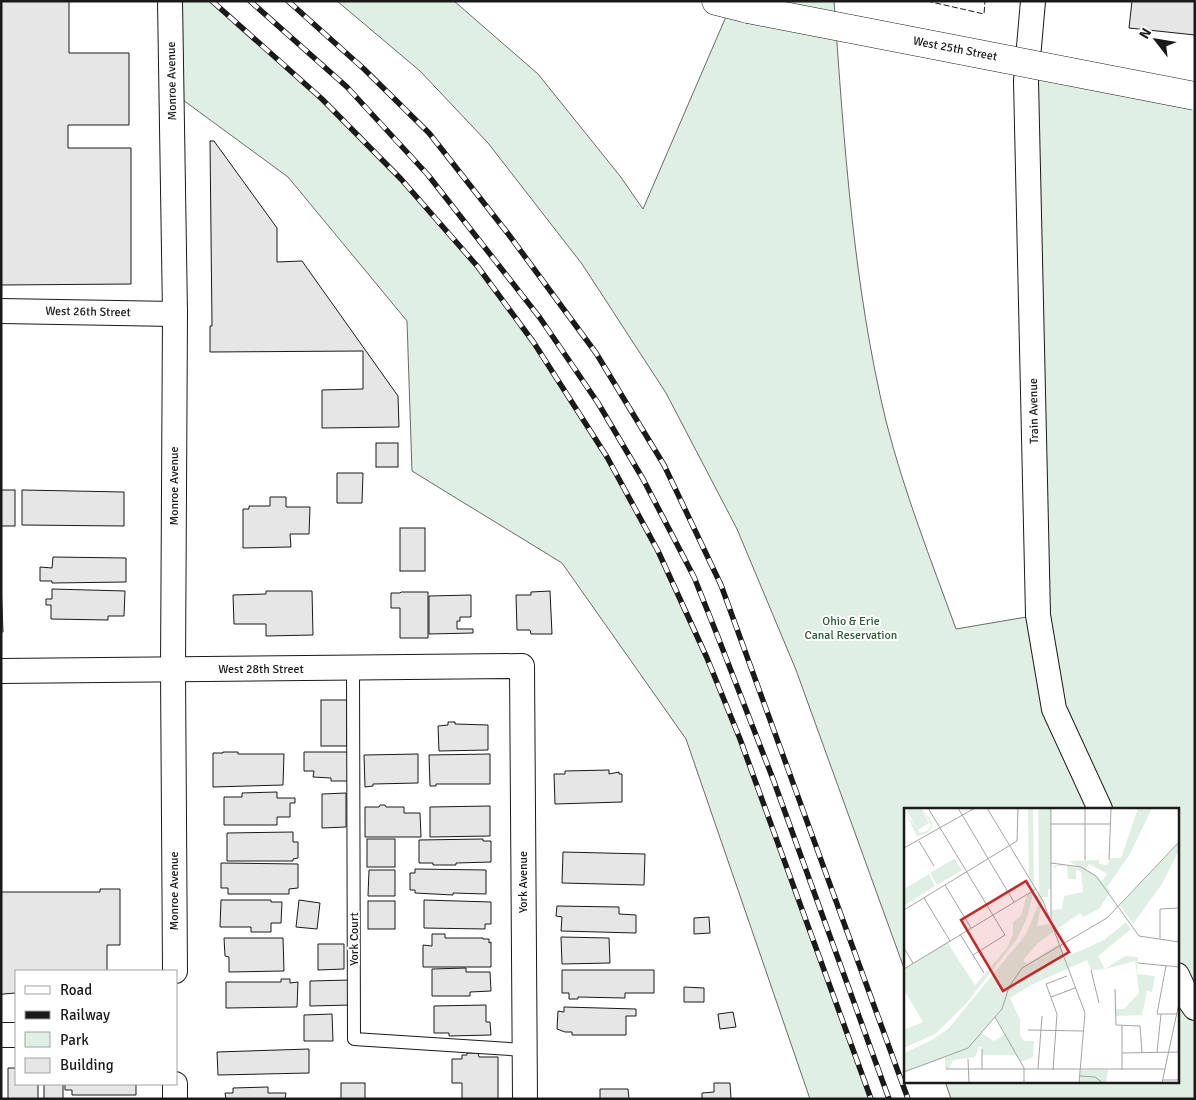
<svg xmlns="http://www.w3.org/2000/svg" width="1196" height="1100" font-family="Signika,sans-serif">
<rect width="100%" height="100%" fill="#fff"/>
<g fill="#e0efe3" stroke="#6a6a6a">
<polygon points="170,1 212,1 322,99 401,179 478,267 534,344 607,457 658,551 707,658 740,739 871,1099 810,1099 686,739 562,563 412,471 407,321 288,177 172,92"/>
<path d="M337,1H454L538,74L620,176L643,209L731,5L716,1H834C844,142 853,284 886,421C904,492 931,560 956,629L1038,615L1028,63L1195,96V1099H951L945,1081H1177V809H905V971L796,670L737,529L666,393L582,264L488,143L420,71Z"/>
</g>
<g fill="#e6e6e6" stroke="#1a1a1a">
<polygon points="1,1 69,1 69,53 129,53 129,125 68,125 68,148 131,148 131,284 1,285"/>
<polygon points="1132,1 1195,1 1195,35 1129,28"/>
<polygon points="210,141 214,141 277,228 277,262 302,261 398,396 399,427 322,428 322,390 363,389 363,351 210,352 210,326 212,326"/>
<rect x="376" y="443" width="22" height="24"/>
<polygon points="337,473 363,473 362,503 337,503"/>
<rect x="1" y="490" width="14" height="36"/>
<polygon points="22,490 124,492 124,526 22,525"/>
<polygon points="270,497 286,497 286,507 310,507 309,534 290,534 291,547 243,548 243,509 249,509 249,506 270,506"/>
<rect x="400" y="528" width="25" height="43"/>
<polygon points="53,557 126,558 126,582 52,583 52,581 40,581 40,567 52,568"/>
<polygon points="1,583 3,632 1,632"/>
<polygon points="52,589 125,591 124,616 108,616 108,620 51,619 51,605 46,605 46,599 52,599"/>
<polygon points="266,591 312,591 313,635 266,636 266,624 234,624 233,595 266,594"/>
<polygon points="550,591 552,634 531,634 530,630 517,630 516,595 531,595 531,592"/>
<polygon points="401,592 428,592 428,638 400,638 400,608 391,608 391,593 400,593"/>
<polygon points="471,595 471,617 460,617 460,621 457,621 457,629 473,629 473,633 429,634 429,596"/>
<rect x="321" y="700" width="26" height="46"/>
<polygon points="448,722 455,722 455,724 488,725 488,750 439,751 438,726 448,725"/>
<polygon points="223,752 238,752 238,754 284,754 283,785 213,787 213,753 223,753"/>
<polygon points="304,752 348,752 348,781 331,781 331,778 313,777 314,771 304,771"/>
<polygon points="418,754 418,783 373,784 373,786 365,787 364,755"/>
<polygon points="490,754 490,784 436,784 436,786 430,786 429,755"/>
<polygon points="609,770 609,774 619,772 619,774 622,774 622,802 555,804 554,774 565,774 565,771"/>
<polygon points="277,792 277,798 295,798 295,803 290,803 290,817 277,817 277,825 224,825 224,797 242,797 242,793"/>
<polygon points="346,793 346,827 322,828 322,794"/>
<polygon points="380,805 385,805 386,807 404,807 404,813 420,813 421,837 365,837 365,807 379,807"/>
<polygon points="490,806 490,836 430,837 430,807"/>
<polygon points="293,832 293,842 298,842 298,858 293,859 293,861 227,861 227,833"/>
<rect x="367" y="839" width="28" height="28"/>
<polygon points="483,839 483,841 491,841 491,862 456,863 456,865 433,865 433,863 419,863 419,840"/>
<polygon points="563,852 645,854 644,885 562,883"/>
<polygon points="221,863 298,864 298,888 289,889 289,894 228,894 228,888 221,888"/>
<polygon points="415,869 486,870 486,894 453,893 453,895 415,893 415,890 410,890 410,873 415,873"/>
<polygon points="369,870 395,870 395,896 368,896"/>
<polygon points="100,889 120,889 120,945 107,945 107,971 16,971 16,993 3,994 1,996 1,892 100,892"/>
<polygon points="221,900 271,900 271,902 282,902 281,923 271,923 271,932 251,932 251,927 220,927"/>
<polygon points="299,900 320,903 317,929 296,927"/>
<polygon points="424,900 491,902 491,924 485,924 485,929 424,928"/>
<rect x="368" y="901" width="27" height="28"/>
<polygon points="557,906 619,907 619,914 636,915 636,933 561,931 562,917 556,916"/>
<polygon points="709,917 710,933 694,934 694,918"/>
<polygon points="432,934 445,934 445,938 483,938 483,939 489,939 489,943 491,942 491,967 423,967 423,945 432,946"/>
<polygon points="561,937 609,938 610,963 562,964"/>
<polygon points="224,938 283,938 284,971 229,972 229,957 225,956"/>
<polygon points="318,944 344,944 344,969 318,970"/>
<polygon points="466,968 466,972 490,972 491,991 470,992 470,996 432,996 432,969"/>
<polygon points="562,970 654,970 654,993 625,993 625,998 578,997 578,999 569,999 569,993 562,993"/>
<polygon points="281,979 290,979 290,983 298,982 297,1007 226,1008 226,982 281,982"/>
<polygon points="351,980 351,1005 310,1006 310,981"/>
<polygon points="684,987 704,988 704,1002 684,1002"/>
<polygon points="486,1005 486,1022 490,1022 491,1035 449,1036 449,1033 434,1033 434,1006"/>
<polygon points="564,1007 636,1009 636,1016 626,1016 626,1035 572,1035 572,1032 565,1032 557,1029 558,1011 564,1012"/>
<polygon points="733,1012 736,1027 720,1029 718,1014"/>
<polygon points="332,1014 333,1041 304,1041 304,1015"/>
<polygon points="309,1049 309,1073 218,1075 217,1052"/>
<polygon points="467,1053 478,1053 479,1057 498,1057 498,1099 462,1099 462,1083 452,1083 452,1059 462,1059 462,1055 467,1055"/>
<polygon points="8,1068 16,1068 16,1084 38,1084 38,1099 8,1099"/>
<rect x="341" y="1083" width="24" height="16"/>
<polygon points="714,1083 730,1083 731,1099 702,1099 702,1093 714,1092"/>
<rect x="44" y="1084" width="19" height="15"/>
<polygon points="65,1084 136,1084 136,1095 72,1095 72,1090 65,1090"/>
<polygon points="268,1087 268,1093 286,1093 285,1099 300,1099 226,1099 225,1093 233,1093 233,1088"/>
<polygon points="600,1089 628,1089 629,1099 600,1099"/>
</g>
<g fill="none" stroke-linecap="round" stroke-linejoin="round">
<g stroke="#1a1a1a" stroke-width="14">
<polyline id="service" points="353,669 354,1039 524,1050"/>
</g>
<g stroke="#1a1a1a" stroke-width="26">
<g id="minor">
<polyline points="170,1 175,314 173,670 175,971"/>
<polyline points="1033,1 1026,81 1038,615 1054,709 1100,809"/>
<polyline points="1,311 175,314"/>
<polyline points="1,671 522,666 525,1099"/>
<polyline points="1177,975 1188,998 1195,1008"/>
<polyline points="1,1035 16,1035"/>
<polyline points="175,1099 175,1084"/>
</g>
</g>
<g stroke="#1a1a1a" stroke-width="29">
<polyline id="primary" points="716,1 748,9"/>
</g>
<use href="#service" stroke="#fff" stroke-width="12"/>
<use href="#minor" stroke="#fff" stroke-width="24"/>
<use href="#primary" stroke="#fff" stroke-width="28"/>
<g stroke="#1a1a1a" stroke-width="5.5">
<g id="rail">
<polyline points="212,1 322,99 401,179 478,267 534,343 607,457 658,551 707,658 740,739 871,1099"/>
<polyline points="250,1 347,87 428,175 540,318 598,403 643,479 694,577 716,632 773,779 889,1099"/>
<polyline points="288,1 364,69 429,133 509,235 596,353 664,465 721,585 908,1099"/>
</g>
</g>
<use href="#rail" stroke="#fff" stroke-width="4" stroke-dasharray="11" stroke-linecap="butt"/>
<g stroke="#1a1a1a" stroke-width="29" stroke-linecap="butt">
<polyline id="primary-bridge" points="748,9 1195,96"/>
</g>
<use href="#primary-bridge" stroke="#fff" stroke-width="28"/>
<polyline stroke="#1a1a1a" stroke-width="1" stroke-dasharray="6 2.5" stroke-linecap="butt" points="927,1 984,14 985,1"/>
</g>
<g text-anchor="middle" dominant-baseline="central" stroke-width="4" stroke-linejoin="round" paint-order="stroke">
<g font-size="12" fill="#1a1a1a" stroke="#fff">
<text transform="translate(955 49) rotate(11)">West 25th Street</text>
<text transform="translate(172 81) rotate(-91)">Monroe Avenue</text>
<text transform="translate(88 312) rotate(1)">West 26th Street</text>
<text transform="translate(1034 411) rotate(-91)">Train Avenue</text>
<text transform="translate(174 486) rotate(-90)">Monroe Avenue</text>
<text x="261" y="669">West 28th Street</text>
<text transform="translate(523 882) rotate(-90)">York Avenue</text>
<text transform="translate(174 891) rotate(-90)">Monroe Avenue</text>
<text transform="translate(354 939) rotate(-90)">York Court</text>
</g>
<g font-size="12" fill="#2b5a34" stroke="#fff">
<text x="851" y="621">Ohio &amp; Erie<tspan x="851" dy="14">Canal Reservation</tspan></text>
</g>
</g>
<g transform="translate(904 808)">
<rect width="275" height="275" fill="#fff"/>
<path d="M1,0H17L25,15L14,22ZM18,0L28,14V19L23,25L13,28L0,2L16,25L23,23L27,17ZM124,0H129L130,78L125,70ZM134,0H147V81H144V90L139,88L133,118L148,116L147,102L158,101L160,88L179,84L177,64L172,62V71H164L163,58H152L150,65V57L165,58L177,61L165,53L195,52V56L203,57L207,50H217L234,0H248L226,46L203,79L206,84L195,101L179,109L176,105L135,134L119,152L123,156L155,136L160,150L200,132L222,114L227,121L194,148L201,161L221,148L234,149L233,166L251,168L248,184L243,183L238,207L212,208V201H220L235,185L231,153L201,161L187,162L183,152L127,177L106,190L116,211V227L120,233H130L129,249L117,254L112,247H78V239H75L71,249L49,252L45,261H41V250L0,264V245L28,232L45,220L122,126L133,100L135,80ZM185,56L203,66L198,73L182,61ZM91,209L101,226L90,233L77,225ZM275,34V42L258,76L229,116L216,97ZM50,51L58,62L33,77L26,65ZM25,66L31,78L1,97L0,81ZM130,82L123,110L113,131L61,197L31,226L0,240V222L19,214L0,182V161L43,134L71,177L103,140L109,126V114L117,108L123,86ZM177,262H204L202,275H175Z" fill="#e0efe3" fill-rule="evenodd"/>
<path fill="none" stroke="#a3a3a3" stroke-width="1" d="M24,0L101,127L69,147M54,0L110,94M83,0L139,93L181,205L175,275M181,0V52M147,16H207M15,33L30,58M0,40L71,0M205,52L207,0M147,55L177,59L192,68L235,128L275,134M41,77L67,120M20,90L46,133M0,102L113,33L114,0M147,111V0M56,126L80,165M256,131V101L275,100M0,140L9,155M234,155L275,159M262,158L253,206H273M0,161L132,81M187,162L195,195M211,181L212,217L236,218L238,244M147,189L171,180M91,209L120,260V275M124,222L180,223M78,241V261M253,244L257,206M218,245L275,244M64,251L65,275M42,261H261M134,261L138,208M149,262L153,206L142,176L163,168M218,262V217M0,264L64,240L98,201L105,179L118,160L203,110L275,34M176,268L191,269L199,275M259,272H275M258,275L275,195"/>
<path fill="#c62828" fill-opacity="0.15" stroke="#c62828" stroke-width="2.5" d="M122,73L165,144L99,183L57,112Z"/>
<rect width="275" height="275" fill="none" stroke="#1a1a1a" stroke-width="2.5"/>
</g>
<rect width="1196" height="1100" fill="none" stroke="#1a1a1a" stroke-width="5"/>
<rect x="15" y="970" width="162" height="115" fill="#ffffff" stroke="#a3a3a3"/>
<rect x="25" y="986" width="25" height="8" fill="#ffffff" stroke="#a3a3a3"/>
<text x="60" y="995" font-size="15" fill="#1a1a1a">Road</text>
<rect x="25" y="1011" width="25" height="8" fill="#1a1a1a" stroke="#a3a3a3"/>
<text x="60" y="1020" font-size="15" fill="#1a1a1a">Railway</text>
<rect x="25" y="1032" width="25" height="15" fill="#e0efe3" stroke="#a3a3a3"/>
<text x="60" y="1045" font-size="15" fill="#1a1a1a">Park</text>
<rect x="25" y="1058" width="25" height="15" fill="#e6e6e6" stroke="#a3a3a3"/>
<text x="60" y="1070" font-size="15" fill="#1a1a1a">Building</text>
<g transform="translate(1156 40) rotate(301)" stroke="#ffffff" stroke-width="4" paint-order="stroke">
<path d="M0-4L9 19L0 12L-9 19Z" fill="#1a1a1a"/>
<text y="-8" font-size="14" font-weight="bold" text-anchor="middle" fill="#1a1a1a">N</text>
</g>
</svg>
